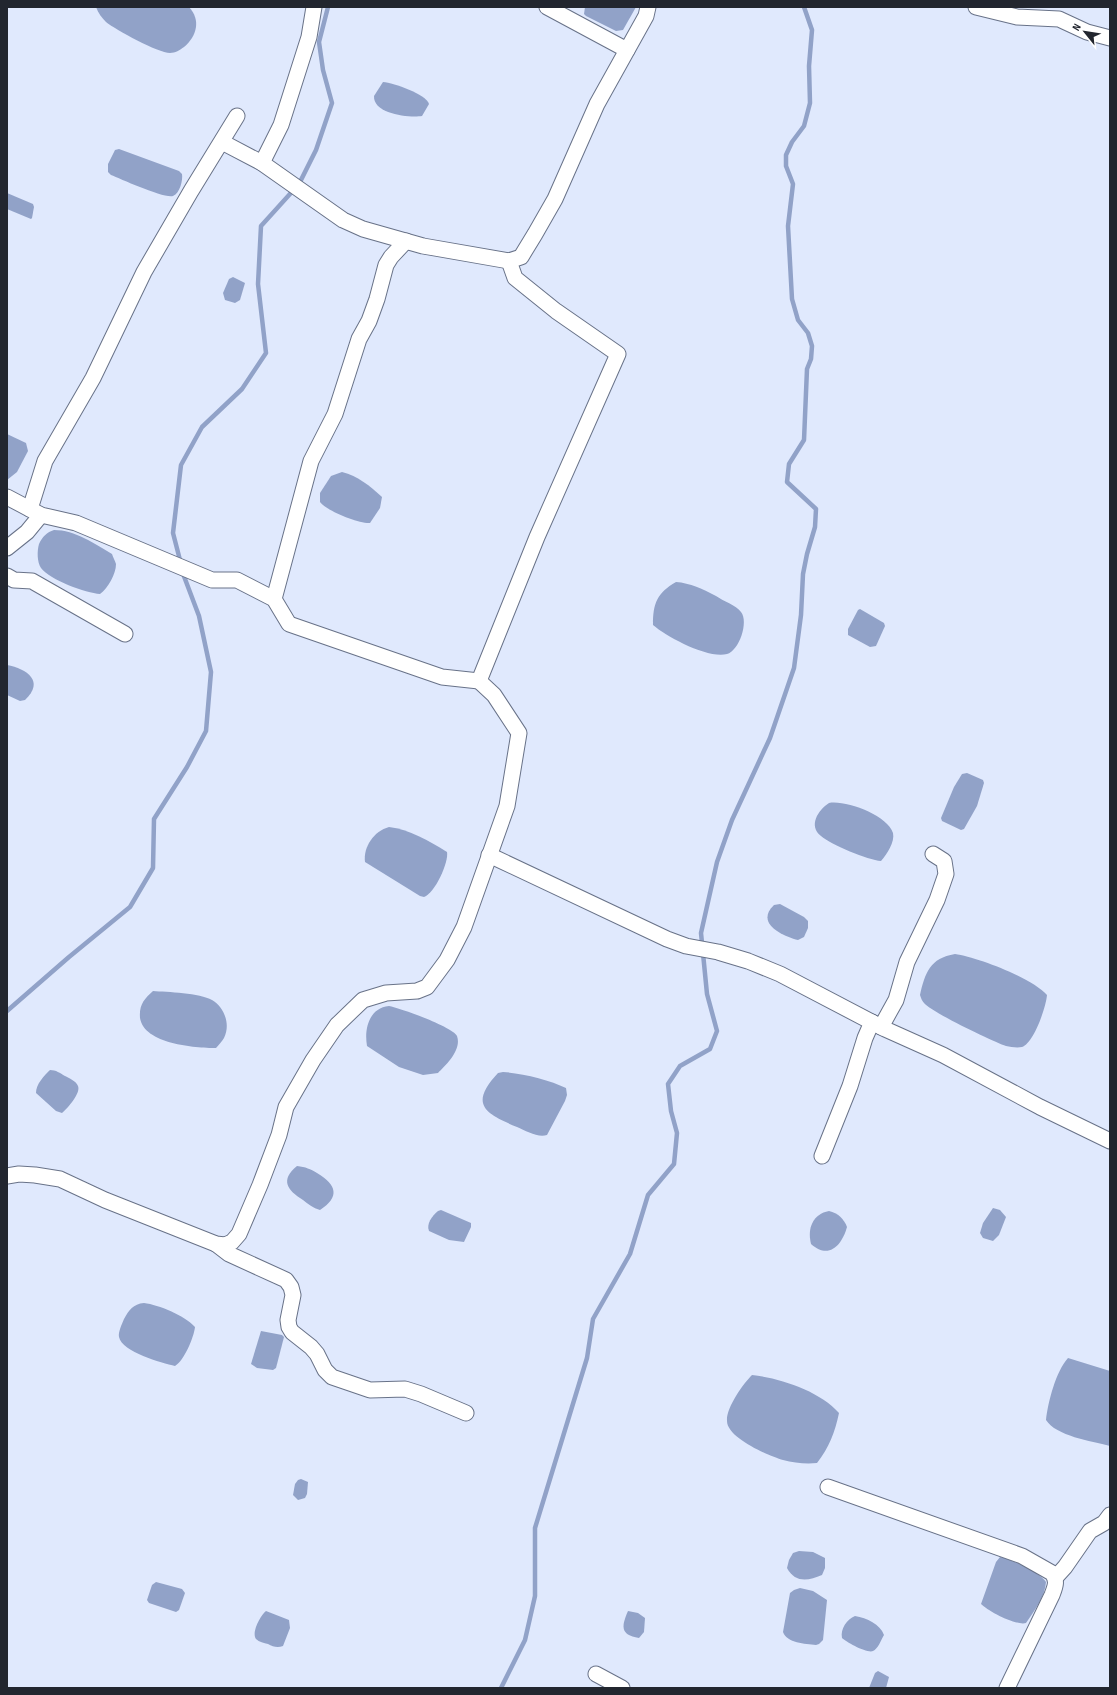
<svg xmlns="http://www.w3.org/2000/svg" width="1117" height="1695" font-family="'Sofia Sans Condensed',sans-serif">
<rect width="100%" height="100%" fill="#e0e9fd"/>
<g fill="#91a2c8">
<path d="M96,7H189C201,20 197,36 184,47C180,50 175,53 170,53C158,53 116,30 106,22C102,18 98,13 96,7Z"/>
<polygon points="585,7 636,7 623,30 616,31 586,16 584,14"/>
<path d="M383,82C394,83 426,94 429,104L422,116C409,118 373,114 374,96Z"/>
<path d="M119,149L179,171L182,174C183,180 180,193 173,196C165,199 121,179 111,175L108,172V164L115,150Z"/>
<polygon points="7,193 33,204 34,207 32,218 31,219 7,209"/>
<polygon points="233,277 245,283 240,300 235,303 225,300 223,293 229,279"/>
<polygon points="7,434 26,443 28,451 17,472 7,480"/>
<path d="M342,472C358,476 370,486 382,497L380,508L370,523C359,524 327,511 320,502V493L331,476Z"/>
<path d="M54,530C75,530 95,544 112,554C113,557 115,561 116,564C116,574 108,588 100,594C86,593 50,580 41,568C37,562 37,551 39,544C42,537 47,532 54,530Z"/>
<path d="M676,582C690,583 703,589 716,596C723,601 736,605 741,612C749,622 739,651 727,654C708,659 667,637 653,625C653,603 657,593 676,582Z"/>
<polygon points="860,609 884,623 885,626 876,646 870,647 848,635 848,629 858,610"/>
<path d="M7,665C27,669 45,681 25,700L20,701L7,695Z"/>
<polygon points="967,773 983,780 984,783 977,806 964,829 961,830 942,821 941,818 954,787 962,774"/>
<path d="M829,803C846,800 887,815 893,833C895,842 887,854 881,861C868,860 831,845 821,836C808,826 818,810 829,803Z"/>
<path d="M389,827C409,829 429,841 447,852C449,862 435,893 424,897L420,896L365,862C363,847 374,831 389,827Z"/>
<path d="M780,904L804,917L808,921V928L804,937L798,940C782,936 755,923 774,905Z"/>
<path d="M955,954C977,957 1032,978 1047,995C1046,1007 1034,1043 1022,1047C1017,1048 1011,1047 1006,1046C994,1042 931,1012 924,1003C922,1001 921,998 920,995C925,973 930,958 955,954Z"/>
<path d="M153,991C167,992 200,993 212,1000C224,1007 231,1024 224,1038C222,1041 219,1045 216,1048C195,1048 144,1044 140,1018C139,1005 144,999 153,991Z"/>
<path d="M389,1006C400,1008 453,1027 457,1036C462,1050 446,1065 438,1073L423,1075L399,1067L367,1046C364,1029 369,1008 389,1006Z"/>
<path d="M50,1070C56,1070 60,1073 65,1076C69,1078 76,1081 78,1086C81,1093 68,1108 62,1113L56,1111L36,1093C36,1084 44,1076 50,1070Z"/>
<path d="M503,1072C522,1073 550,1080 566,1088L567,1095L565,1101L547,1135C538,1138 526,1131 517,1127C486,1114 468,1105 498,1073Z"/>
<path d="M297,1166C306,1167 310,1169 317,1173C337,1185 340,1197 320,1210C313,1208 308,1204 303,1200C287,1190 280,1180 297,1166Z"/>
<polygon points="993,1208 1000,1210 1006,1217 999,1235 993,1241 983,1238 980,1233 983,1223"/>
<path d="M441,1210L471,1223V1227L464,1242L449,1240L429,1231C426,1224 432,1216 438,1211Z"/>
<path d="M829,1211C838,1213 844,1219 847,1227C842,1245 829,1260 811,1244C807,1228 813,1214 829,1211Z"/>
<path d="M144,1303C159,1305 184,1315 195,1327C194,1337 184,1361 175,1366C162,1363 122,1352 119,1337C118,1332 122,1324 124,1319C129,1310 133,1304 144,1303Z"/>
<polygon points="261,1331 282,1335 284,1337 276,1368 273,1370 257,1368 251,1364"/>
<path d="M1068,1358L1110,1371V1446C1091,1441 1056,1436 1046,1420C1048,1402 1056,1371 1068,1358Z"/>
<path d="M752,1375C780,1378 820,1391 839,1413C835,1432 829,1448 817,1463C806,1464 794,1463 783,1460C769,1456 727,1438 727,1421C726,1408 743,1384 752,1375Z"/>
<polygon points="301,1479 308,1482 307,1494 305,1498 298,1500 293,1495 295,1484 298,1480"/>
<path d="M799,1551L813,1552L825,1558V1568L822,1575C808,1581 795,1583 787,1568L789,1560L793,1553Z"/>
<path d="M1000,1557C1011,1559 1041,1573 1046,1582C1045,1597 1034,1611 1026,1623C1016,1626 988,1611 981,1604L996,1562Z"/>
<polygon points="156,1582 182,1589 185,1593 179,1610 176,1612 149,1603 147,1600 152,1585"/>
<path d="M800,1588L813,1591L827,1600L823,1640L819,1644L816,1645C805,1644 787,1643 783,1632L790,1593L794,1590Z"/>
<path d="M266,1611L289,1620L290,1628L283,1646C278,1648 273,1647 268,1644C264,1643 259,1642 256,1639C251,1632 261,1615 266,1611Z"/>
<path d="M628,1611L638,1613L645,1618L644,1632L639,1638C619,1635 622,1625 628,1611Z"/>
<path d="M855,1616C867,1618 880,1624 884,1635C881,1640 878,1649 873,1651C868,1654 846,1642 842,1638C840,1629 847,1619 855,1616Z"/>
<polygon points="878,1671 889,1677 886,1688 869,1688 875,1673"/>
</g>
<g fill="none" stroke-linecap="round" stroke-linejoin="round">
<g stroke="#91a2c8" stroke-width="4.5">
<polyline points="181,564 173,533 181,465 202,427 242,389 266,353 258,284 261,226 299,184 316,150 332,103 323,70 319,42 328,7"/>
<polyline points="7,1011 69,957 130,907 153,868 154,819 187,767 206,731 211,672 199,616 182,571"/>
<polyline points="501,1688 525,1640 535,1596 535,1528 587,1358 593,1319 630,1254 648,1195 674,1164 677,1133 671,1111 668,1084 680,1066 710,1049 717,1031 707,994 701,933 717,862 732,820 770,738 794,668 801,615 803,574 807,554 815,527 816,509 787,482 789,464 804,440 807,369 811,359 812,346 808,333 798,320 792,299 788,226 793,184 786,166 786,155 792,142 804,126 810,103 809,66 812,30 804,7"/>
</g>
<g stroke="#687288" stroke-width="17">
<g id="street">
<polyline points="547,7 627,50"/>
<polyline points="976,7 1017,17 1059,19 1087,32 1110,38"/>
<polyline points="222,142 262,163 343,220 363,229 423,246 509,261 521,257 535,234 555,199 597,104 646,16 648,7"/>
<polyline points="262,163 281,125 309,37 314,7"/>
<polyline points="7,497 41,515 76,523 212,580 237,580 274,599 289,624 442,677 479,681"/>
<polyline points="30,509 45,461 93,378 144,272 191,191 237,116"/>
<polyline points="7,548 27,532 41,515"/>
<polyline points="7,576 14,580 32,581 125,634"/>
<polyline points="274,599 311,461 335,414 359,339 369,321 377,299 386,265 391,257 406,241"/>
<polyline points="489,855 667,939 686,946 718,952 748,961 780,974 885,1029 943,1055 1040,1107 1110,1141"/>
<polyline points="881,1027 896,1000 907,962 937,900 946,874 944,861 933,854"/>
<polyline points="822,1156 850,1086 865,1038 872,1022"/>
<polyline points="7,1176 19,1174 35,1175 60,1179 105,1200 216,1244 225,1245 232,1242 239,1234 260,1185 279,1135 286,1107 313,1060 337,1025 363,1000 386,993 417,991 427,987 447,960 464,927 507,806 519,733 494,695 479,681 537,537 618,354 556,311 515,278 509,261"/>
<polyline points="216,1244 229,1254 286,1280 291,1287 293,1295 288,1320 289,1327 292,1332 311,1347 317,1354 325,1370 332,1377 370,1390 405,1389 421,1394 466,1413"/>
<path d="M828,1487L1022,1556L1052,1573C1058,1581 1055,1587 1052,1595L1007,1688"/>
<polyline points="1055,1578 1065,1567 1090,1531 1104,1523 1110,1515"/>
<polyline points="596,1674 622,1688"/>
</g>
</g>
<use href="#street" stroke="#fff" stroke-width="15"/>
</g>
<rect width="1117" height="1695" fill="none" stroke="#22262f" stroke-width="16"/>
<g transform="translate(1085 32) rotate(300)" stroke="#ffffff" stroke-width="3" paint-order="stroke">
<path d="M0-3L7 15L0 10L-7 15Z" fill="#22262f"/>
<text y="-6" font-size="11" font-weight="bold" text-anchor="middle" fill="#22262f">N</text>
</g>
</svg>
